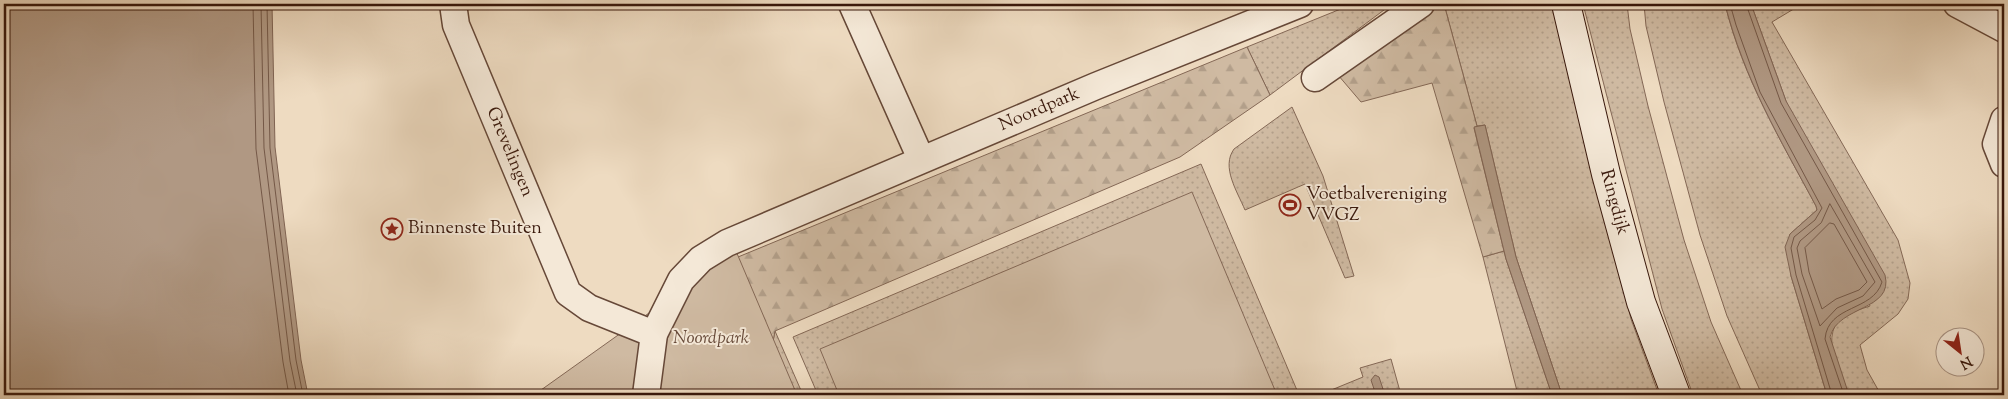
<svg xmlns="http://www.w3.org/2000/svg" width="2008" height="399" font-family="'Sorts Mill Goudy',serif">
<defs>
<pattern id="grass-dots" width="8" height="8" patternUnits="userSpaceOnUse" patternTransform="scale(1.25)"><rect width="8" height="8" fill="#cfbaa2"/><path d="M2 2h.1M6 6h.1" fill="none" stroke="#b29f8a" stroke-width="1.8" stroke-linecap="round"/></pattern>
<pattern id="forest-firs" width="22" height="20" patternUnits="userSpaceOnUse" patternTransform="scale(1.25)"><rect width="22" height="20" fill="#cfbaa2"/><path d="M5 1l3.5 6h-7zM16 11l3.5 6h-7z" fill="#b29f8a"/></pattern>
</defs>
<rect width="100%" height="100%" fill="#eedbc1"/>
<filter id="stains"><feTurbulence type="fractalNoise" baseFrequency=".004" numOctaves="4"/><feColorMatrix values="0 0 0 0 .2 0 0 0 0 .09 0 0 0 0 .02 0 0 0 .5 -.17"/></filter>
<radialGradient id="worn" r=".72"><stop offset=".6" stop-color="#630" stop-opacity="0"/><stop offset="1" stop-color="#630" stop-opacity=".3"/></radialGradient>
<g fill="url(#grass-dots)" stroke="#846856">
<polygon points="1353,4 1392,4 1270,95 1247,47"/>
<polygon points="1444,4 1554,4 1631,319 1659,395 1562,395 1516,257 1485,125 1477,126"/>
<polygon points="1583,4 1627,4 1630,29 1648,106 1684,240 1711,322 1743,395 1693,395 1662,309"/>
<path d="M1644,4H1725C1743,78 1780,139 1816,206L1817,210L1790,234L1791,276L1827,395H1762L1727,316L1700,235L1664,102L1646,26Z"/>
<path d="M1751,4H1802L1772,22L1898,240L1910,283L1908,299L1898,314L1860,345L1867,370L1881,395H1849C1840,373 1818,333 1844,316C1851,312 1861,309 1870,306L1786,101Z"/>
<path d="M1292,107L1323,176L1354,276L1345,278L1305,184L1245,210C1237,191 1221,167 1234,149Z"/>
<polygon points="1201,164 1299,395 818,395 793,337"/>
<polygon points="1504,251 1506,259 1552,395 1518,395 1483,257"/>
<polygon points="775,331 803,395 767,395 770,357"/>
<polygon points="1391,359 1401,395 1325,395 1324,393 1363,377 1360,368"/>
</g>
<g fill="url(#forest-firs)" stroke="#846856">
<polygon points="1441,4 1444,4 1477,126 1474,128 1504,251 1483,257 1432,83 1361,102 1338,75"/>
<polygon points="1247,47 1270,95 1180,157 775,331 770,357 738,257"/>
</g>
<g fill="#cfbaa2" stroke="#846856">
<polygon points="1192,192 1277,395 839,395 820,349"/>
<polygon points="736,251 797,395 534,395"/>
</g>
<g fill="#b09883" stroke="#806453">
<polygon points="4,4 272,4 275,147 301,360 308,395 4,395"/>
<path d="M1725,4H1751L1786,101L1885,275C1894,311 1838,305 1830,337L1849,395H1827L1791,276L1785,247L1790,234L1817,210L1816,206C1780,139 1744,79 1725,4Z"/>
<polygon points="1485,125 1516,257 1562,395 1552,395 1506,259 1474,127"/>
<polygon points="1375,375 1379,377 1385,395 1376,395 1371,380"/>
</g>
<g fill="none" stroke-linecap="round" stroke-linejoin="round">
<g stroke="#745847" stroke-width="1">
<polyline points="253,4 256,149 283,362 289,395"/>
<polyline points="261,4 264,148 290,361 297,395"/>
<polyline points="267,4 270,148 296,360 303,395"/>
<polyline points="1730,4 1736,25 1760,92 1822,208 1815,220 1794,237 1791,248 1796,275 1832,395"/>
<path d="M1746,4L1781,103L1882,282C1873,312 1828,304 1825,339L1844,395"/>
<polygon points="1830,204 1875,282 1863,296 1837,308 1820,326 1802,274 1797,248 1800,241 1821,223"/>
<polygon points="1830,223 1834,224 1867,282 1859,290 1836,299 1822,309 1809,272 1805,248"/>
</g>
<g stroke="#664838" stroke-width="29">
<g id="street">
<path id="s1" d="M453,4L456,25L568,293L589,308L654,334"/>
<polyline points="852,4 921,159"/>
<polyline points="1957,4 2004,29"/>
<polyline points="1315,78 1421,4"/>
<polyline points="2004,120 1996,144 2004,164"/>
<path id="s2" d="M646,395L654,334L681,280L701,259L727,243L1096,86L1300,4"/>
</g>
</g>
<g stroke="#38170b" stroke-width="30">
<g id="secondary">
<path id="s3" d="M1566,4L1606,174L1641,302L1676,395"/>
</g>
</g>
<use href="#street" stroke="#f4e8d7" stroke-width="26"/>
<use href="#secondary" stroke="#f4e8d7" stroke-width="28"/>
</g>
<defs>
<g id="stadium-ring" transform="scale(1.125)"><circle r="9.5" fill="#f4e8d7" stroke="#8f2418" stroke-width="1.5"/><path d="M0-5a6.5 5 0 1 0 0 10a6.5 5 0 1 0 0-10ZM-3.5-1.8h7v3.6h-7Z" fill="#8f2418"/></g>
<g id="sight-ring" transform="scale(1.125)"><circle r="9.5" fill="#f4e8d7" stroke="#8f2418" stroke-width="1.5"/><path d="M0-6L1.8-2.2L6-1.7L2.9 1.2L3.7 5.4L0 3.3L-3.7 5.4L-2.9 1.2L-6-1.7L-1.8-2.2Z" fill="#8f2418"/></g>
</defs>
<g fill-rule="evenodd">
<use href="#stadium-ring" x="1290" y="205"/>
<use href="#sight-ring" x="392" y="229"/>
</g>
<g text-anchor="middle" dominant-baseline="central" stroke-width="4" stroke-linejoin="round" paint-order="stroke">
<g font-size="18" fill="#38170b" stroke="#f4e8d7">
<text stroke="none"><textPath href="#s2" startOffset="521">Noordpark</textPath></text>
<text stroke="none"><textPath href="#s1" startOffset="159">Grevelingen</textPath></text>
<text stroke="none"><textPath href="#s3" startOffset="204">Ringdijk</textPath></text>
</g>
<g font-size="18" fill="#38170b" stroke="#f4e8d7" text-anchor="start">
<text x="1306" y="195">Voetbalvereniging<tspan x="1306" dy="21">VVGZ</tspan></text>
<text x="408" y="229">Binnenste Buiten</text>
</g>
<g font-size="18" font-style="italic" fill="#654838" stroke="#f4e8d7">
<text x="711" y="339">Noordpark</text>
</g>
</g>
<rect width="2008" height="399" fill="none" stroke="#eedbc1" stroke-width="20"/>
<rect x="5" y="5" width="1998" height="389" fill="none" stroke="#38170b" stroke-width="2.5"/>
<rect x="10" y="10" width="1988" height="379" fill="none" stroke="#38170b"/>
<g transform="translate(1960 352) rotate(150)"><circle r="24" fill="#f4e8d7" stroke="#a99485"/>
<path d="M0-4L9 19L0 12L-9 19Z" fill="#8f2418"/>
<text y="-8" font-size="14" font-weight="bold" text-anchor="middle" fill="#38170b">N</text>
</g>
<rect width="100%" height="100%" filter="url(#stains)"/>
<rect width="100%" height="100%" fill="url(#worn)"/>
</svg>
